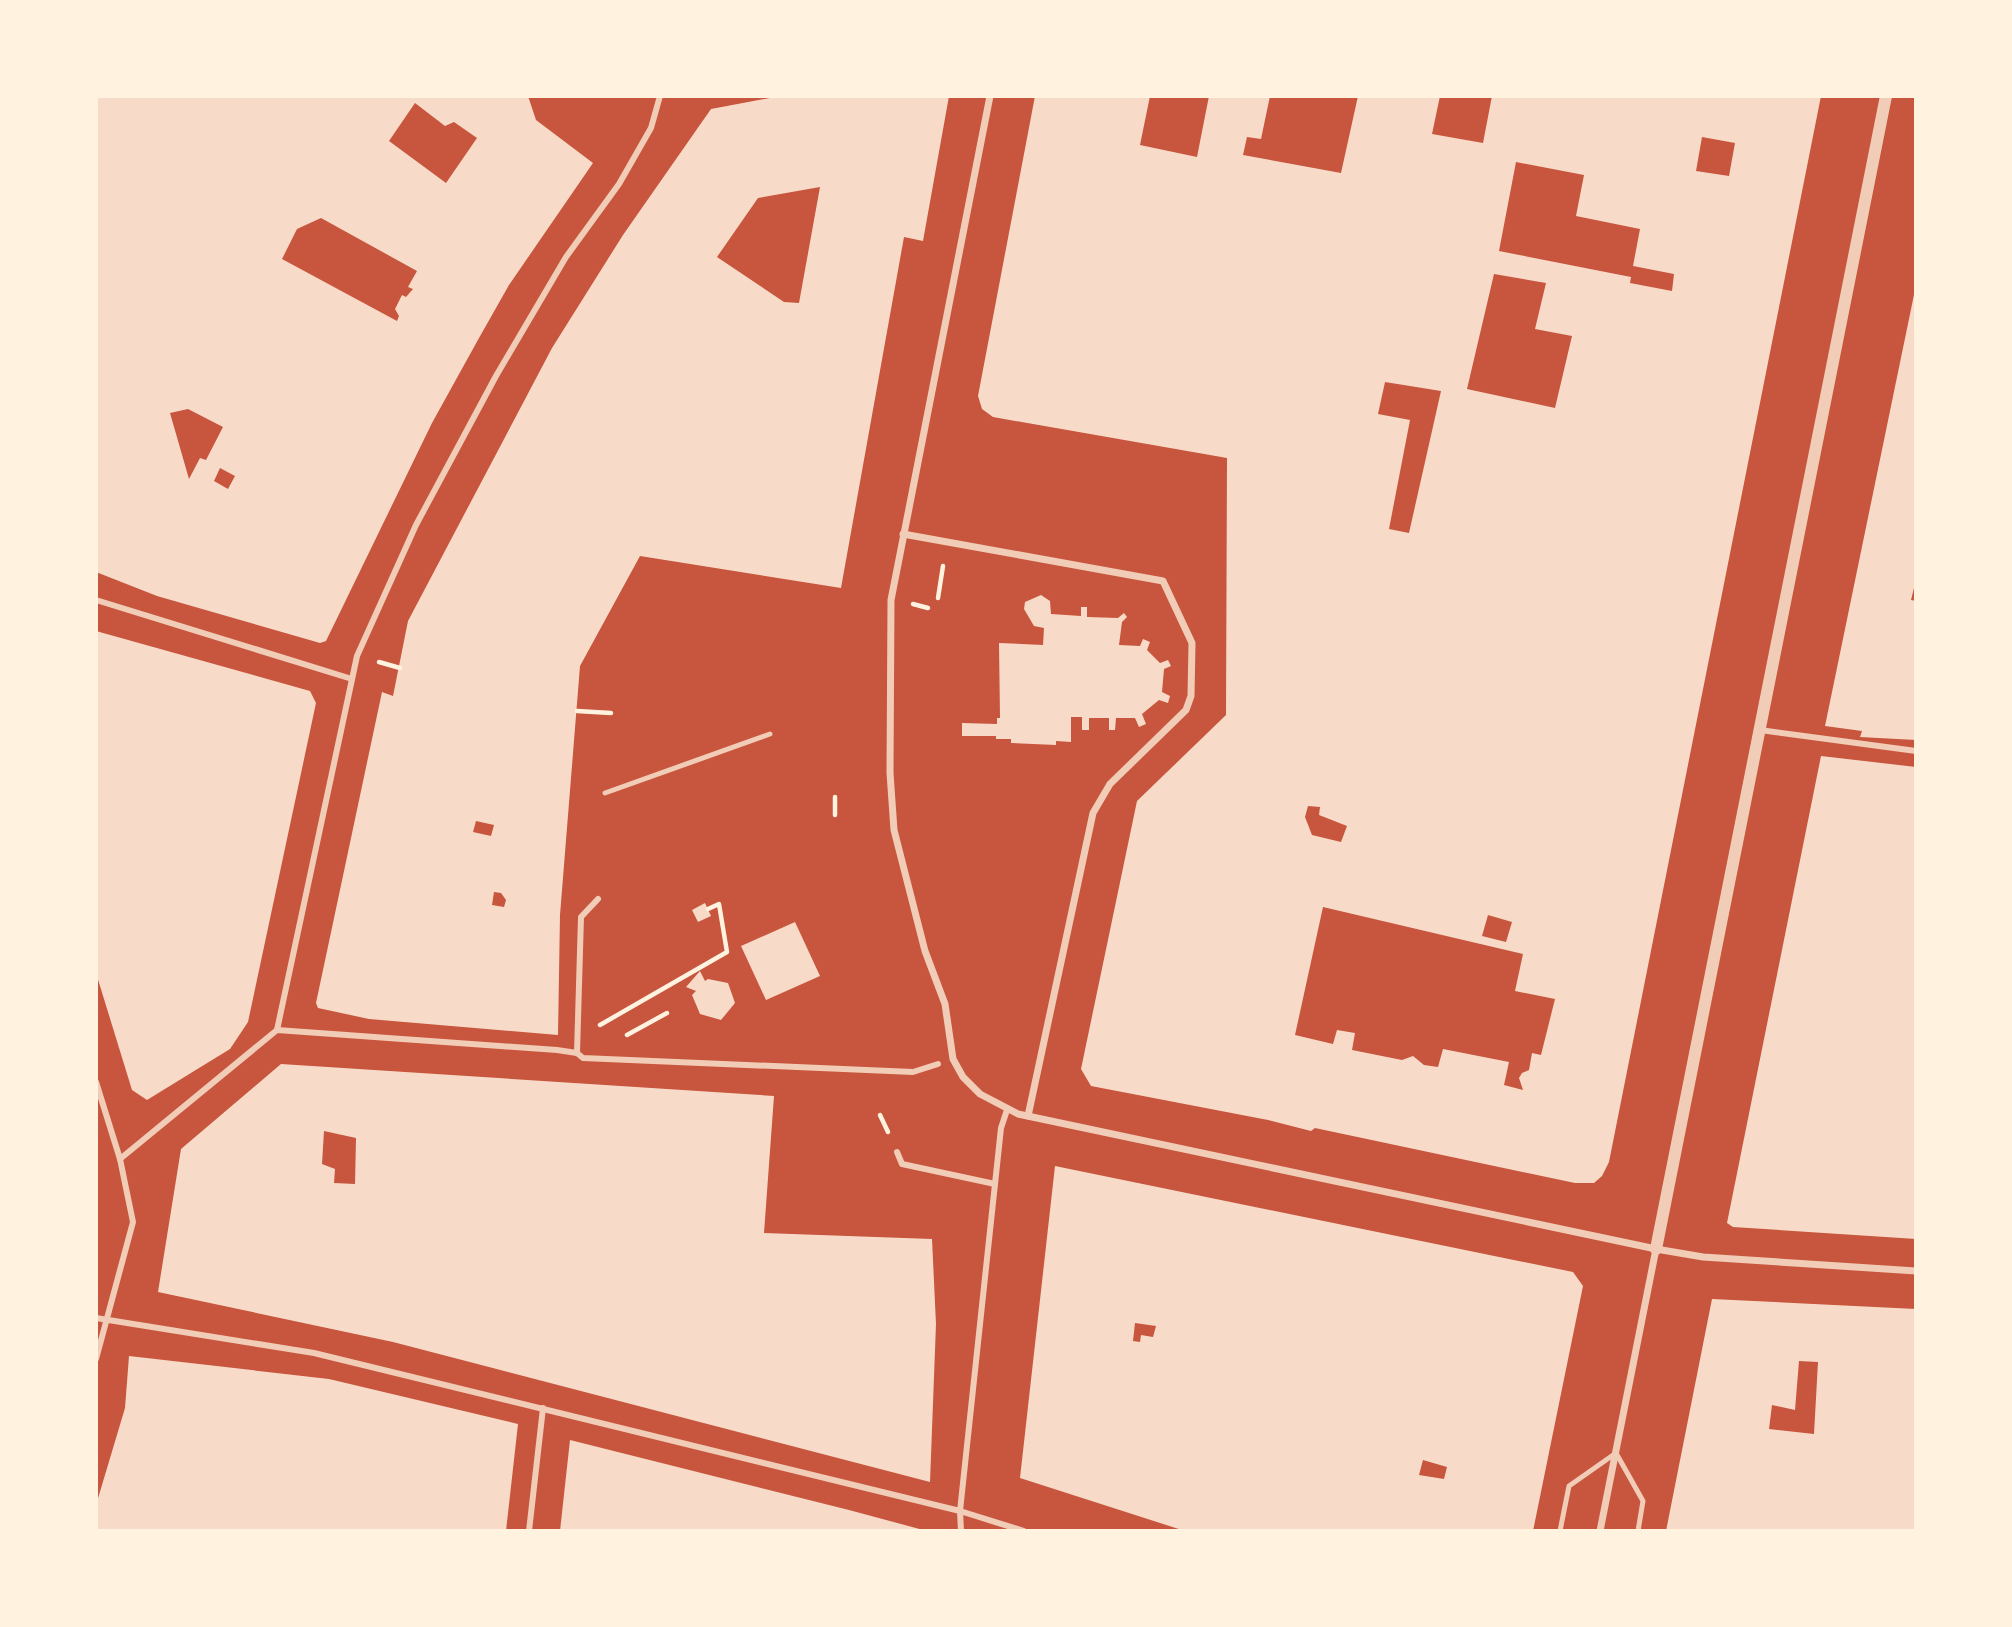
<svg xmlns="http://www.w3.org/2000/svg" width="2012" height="1627" font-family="'Golos Text',sans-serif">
<rect width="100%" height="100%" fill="#c8553d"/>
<g fill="#f7dbc8" fill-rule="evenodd">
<path d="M96,96H528L536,120L593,163L509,285L479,338L432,423L326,641L320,643L157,596L96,572ZM415,103L445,126L454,122L477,138L446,183L389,141ZM321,218L417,271L408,287L413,289L406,297L402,295L395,309L399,316L397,321L282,259L297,229ZM188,409L223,427L206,460L200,458L189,479L170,413ZM220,468L235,476L228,489L214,481Z"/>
<path d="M780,96H949L923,241L904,237L841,588L640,556L580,666L560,915L558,1035L369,1019L318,1008L316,1003L382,692L393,696L408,621L552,348L623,235L711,109ZM820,187L799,303L784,302L717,257L758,198ZM476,821L494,825L491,836L473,832ZM494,892L501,893L506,900L504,907L492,905Z"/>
<path d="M1035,96H1150L1140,145L1197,157L1209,96H1270L1261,139L1247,137L1243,155L1341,173L1358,96H1440L1432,134L1483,143L1492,96H1821L1609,1162L1602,1176L1594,1183H1575L1315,1128L1311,1131L1268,1120L1091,1086L1081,1069L1137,801L1226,715L1227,458L993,417L982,409L978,396ZM1702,137L1735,143L1729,176L1696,171ZM1516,162L1584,175L1576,216L1640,229L1633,266L1674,274L1672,291L1630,283L1631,277L1499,251ZM1494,274L1546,283L1535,329L1572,336L1555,408L1467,389ZM1385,382L1441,391L1409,533L1389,529L1410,420L1378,414ZM1308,806L1320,807L1319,815L1347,826L1341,842L1312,835L1305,817ZM1323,907L1523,954L1515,991L1555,999L1541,1055L1532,1053L1529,1070L1522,1073L1519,1078L1523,1090L1504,1085L1509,1062L1443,1049L1438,1067L1424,1065L1413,1056L1402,1060L1352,1050L1355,1033L1337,1030L1333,1044L1295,1035ZM1488,915L1512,922L1506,942L1482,936Z"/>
<polygon points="1916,285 1916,580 1911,600 1916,601 1916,740 1860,737 1862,731 1825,726"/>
<polygon points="1041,595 1050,601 1051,614 1081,616 1081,607 1087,607 1087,617 1118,618 1124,613 1127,617 1122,622 1119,645 1140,646 1143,639 1150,642 1147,650 1160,663 1168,660 1171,666 1164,669 1162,692 1170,696 1168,703 1159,700 1142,714 1146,724 1139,727 1135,718 1116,718 1115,730 1109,730 1109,718 1089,718 1089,730 1082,730 1082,717 1071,717 1071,742 1056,741 1056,745 1011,743 1011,739 996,739 996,736 962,736 962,723 997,724 997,718 1000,718 999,643 1043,645 1044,628 1034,626 1024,609 1025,602"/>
<polygon points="96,631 310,691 316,703 248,1022 230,1049 147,1100 132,1090 96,973"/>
<polygon points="1821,756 1916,767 1916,1239 1733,1227 1727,1223"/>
<polygon points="705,903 711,916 698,922 692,910"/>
<polygon points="795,922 820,976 766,1000 741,946"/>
<polygon points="700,971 705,981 708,979 728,983 735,1003 721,1020 700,1014 692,995 696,991 686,987"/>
<path d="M281,1064L774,1096L764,1233L932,1239L936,1324L930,1482L393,1342L158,1292L181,1149ZM324,1131L356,1138L355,1184L334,1183L335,1169L322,1164Z"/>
<path d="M1055,1166L1573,1272L1583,1286L1533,1531H1185L1020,1478ZM1135,1323L1156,1326L1153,1337L1141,1335L1140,1342L1133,1341ZM1423,1460L1447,1467L1444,1479L1419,1475Z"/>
<path d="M1712,1299L1916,1309V1531H1666ZM1799,1361L1818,1362L1814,1434L1769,1429L1772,1405L1795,1410Z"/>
<polygon points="129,1356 329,1379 518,1424 506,1531 96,1531 96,1505 125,1408"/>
<polygon points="570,1440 849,1510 927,1531 560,1531"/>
</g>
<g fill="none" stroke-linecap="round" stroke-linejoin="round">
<g stroke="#fff3e0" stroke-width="4.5">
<polyline points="938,598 943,566"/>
<polyline points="913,604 928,608"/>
<polyline points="379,662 400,668"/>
<polyline points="577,711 611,713"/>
<polyline points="835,797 835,815"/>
<polyline points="600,1025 727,952 719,904 708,909"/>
<polyline points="627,1035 667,1013"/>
<polyline points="880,1115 888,1132"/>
</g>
<g stroke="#f1ccb7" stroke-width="5">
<polyline points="605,793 770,734"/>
<polyline points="1560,1531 1569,1486 1616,1453 1643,1501 1638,1531"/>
</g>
<g stroke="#f1ccb7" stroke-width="6">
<polyline points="96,600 352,679"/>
<polyline points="1760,730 1916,751"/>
<polyline points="277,1030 357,656 416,525 496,376 566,257 619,184 651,128 660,96"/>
<polyline points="577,1053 581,917 598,899"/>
<polyline points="96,1082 120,1159 133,1222 96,1359"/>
<polyline points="897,1152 902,1164 995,1184"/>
<polyline points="120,1159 277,1030 557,1050 577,1053 583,1058 913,1072 938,1064"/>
<polyline points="96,1318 314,1353 960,1511 1001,1128 1007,1110"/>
<polyline points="529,1531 543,1408"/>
<polyline points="961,1531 960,1511 1024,1531"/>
</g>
<g stroke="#f1ccb7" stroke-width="7">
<polyline points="990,96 891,600 890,773 894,830 925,951 945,1004 953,1059 963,1077 980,1094 1018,1114 1656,1249 1703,1257 1916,1271"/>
<polyline points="903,534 1163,581 1192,643 1191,696 1186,710 1110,784 1093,813 1028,1116"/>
<polyline points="1600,1531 1656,1249"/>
</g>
<polyline stroke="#f1ccb7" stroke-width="12" points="1656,1249 1886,96"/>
</g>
<rect width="2012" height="1627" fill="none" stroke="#fff3e0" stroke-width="196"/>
</svg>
